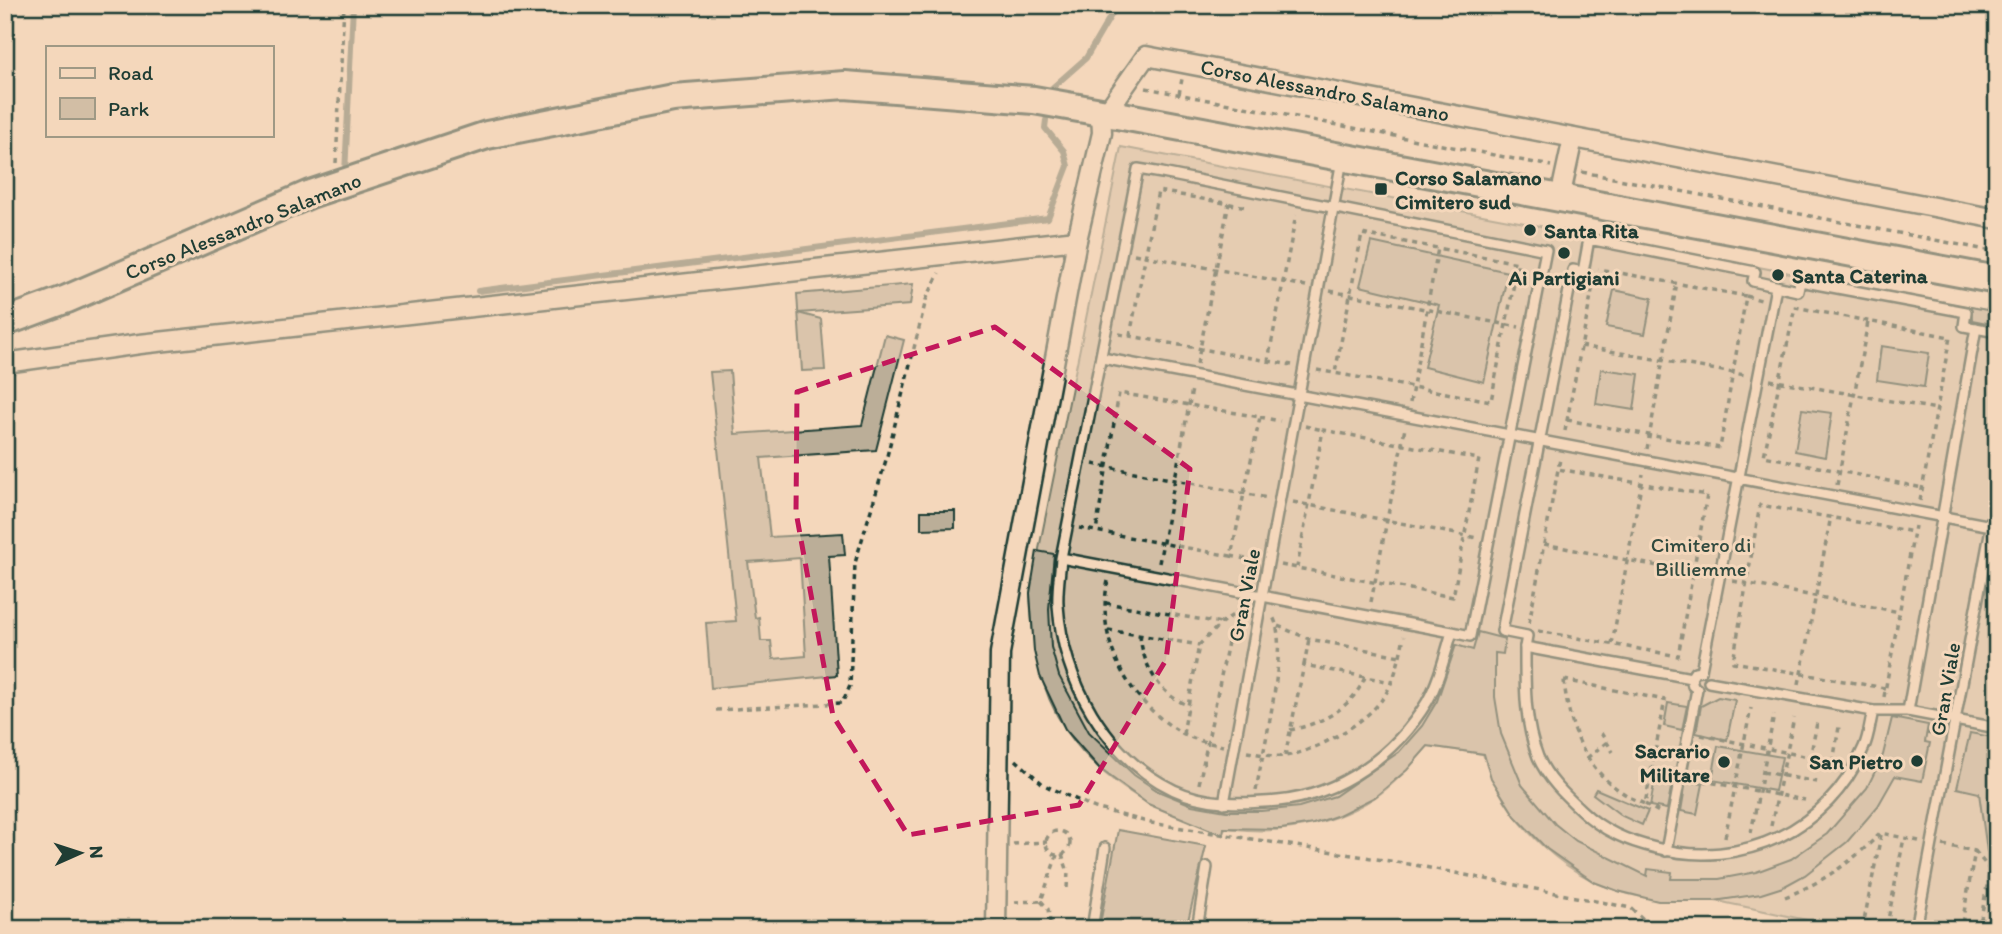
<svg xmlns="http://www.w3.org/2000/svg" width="2002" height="934" font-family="Itim,sans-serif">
<rect width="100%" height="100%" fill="#f4d7bb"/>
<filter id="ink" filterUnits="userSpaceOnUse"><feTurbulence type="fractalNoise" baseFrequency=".0143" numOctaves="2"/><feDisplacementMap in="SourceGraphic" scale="14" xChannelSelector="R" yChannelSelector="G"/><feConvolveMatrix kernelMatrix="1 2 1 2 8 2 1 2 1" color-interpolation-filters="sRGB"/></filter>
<g filter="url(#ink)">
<path fill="#d2bea5" stroke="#787e6c" stroke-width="2" d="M1121,147L1997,312V929C1953,929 1907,933 1863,929C1816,924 1768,911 1722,902C1695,897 1668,902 1642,897C1569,884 1505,823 1483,754L1428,746C1412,764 1395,784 1374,798C1274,862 1132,827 1066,730C1038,689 1032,641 1030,593Z"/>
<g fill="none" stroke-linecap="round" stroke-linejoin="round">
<g stroke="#6e7766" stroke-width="6">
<polyline points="1052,88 1086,58 1117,5"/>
<polyline points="345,174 353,5"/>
<polyline points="478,291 1048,218 1068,166 1064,151 1045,128 1046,120"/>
</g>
</g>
<g fill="#bbae98" stroke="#1f3d34" stroke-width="2" fill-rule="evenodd">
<polygon points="1371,242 1508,272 1484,382 1424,367 1439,305 1360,286"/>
<polygon points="913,284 910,305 798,313 821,319 825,370 802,371 797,294"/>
<polygon points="1614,290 1652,298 1645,334 1606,327"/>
<polygon points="1971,307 1997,312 1997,325 1972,320"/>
<path d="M885,335L904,340L876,450L761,458L770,537L843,533L845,555L829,556L837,675L711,688L706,623L736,621L710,372L730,371L735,434L862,425ZM800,558L806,656L773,659L771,641H761L759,617L755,618L748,562Z"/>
<polygon points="1881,346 1929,353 1924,387 1877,380"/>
<polygon points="1601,369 1639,374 1634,410 1596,404"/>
<polygon points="1802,409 1832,413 1825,457 1795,451"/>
<polygon points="921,511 955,511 955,528 921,529"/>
<polygon points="1037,551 1054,554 1049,609 1051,647 1059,676 1089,732 1134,775 1158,791 1192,805 1226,811 1261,811 1299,807 1335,796 1399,752 1422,726 1437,701 1456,645 1473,650 1478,632 1505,639 1503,654 1495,653 1495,697 1501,734 1522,785 1555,824 1576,841 1647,876 1648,869 1672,872 1671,879 1719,879 1756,872 1791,859 1827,834 1867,788 1883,755 1892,718 1928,725 1925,742 1930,743 1922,781 1895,776 1878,806 1847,842 1805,875 1783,887 1761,894 1714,901 1658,901 1618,891 1594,882 1547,849 1515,816 1491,778 1484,754 1428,746 1407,770 1375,797 1339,815 1313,824 1281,829 1224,828 1223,835 1148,804 1100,769 1065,729 1040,676 1034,651 1030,593"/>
<polygon points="1718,697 1735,700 1727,740 1696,733 1701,706"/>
<polygon points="1668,703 1687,706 1682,730 1664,726"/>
<polygon points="1970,733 1997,738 1997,850 1987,851 1979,793 1957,788"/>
<polygon points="1718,746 1782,757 1775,791 1712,780"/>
<polygon points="1656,774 1673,778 1667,809 1650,806"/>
<polygon points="1686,781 1703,784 1697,814 1681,811"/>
<polygon points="1596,789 1648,811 1642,825 1622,816 1593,794"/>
<polygon points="1118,830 1206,846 1186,929 1099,929"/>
</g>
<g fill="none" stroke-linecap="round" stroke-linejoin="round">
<g stroke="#1f3d34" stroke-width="14">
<g id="lane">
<polyline points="1102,358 1997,527"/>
<path d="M1061,558L1452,632C1445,655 1439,681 1427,702C1395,755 1340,795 1278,801C1244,804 1206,805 1174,790C1105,757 1063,680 1058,605C1057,590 1060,573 1061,558L1138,169L1162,173L1546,250L1470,636L1452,632"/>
<polyline points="1525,647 1527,636 1502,631 1573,270 1583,272 1589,239 1755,272 1753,281 1798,291 1800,281 1966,312 1964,326 1997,332"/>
<polyline points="1701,671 1776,287"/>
<path d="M1691,678L1525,647C1525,684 1524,722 1538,757C1547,778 1565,795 1581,810C1603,831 1627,841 1656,848C1742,870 1829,830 1864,747C1869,736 1870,722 1873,711L1709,682"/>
<polyline points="1873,711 1908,711 1997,728"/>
<polyline points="1908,711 1976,328"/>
<polyline points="1224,803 1342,160"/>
<polyline points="1666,851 1697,689 1693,686 1691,678 1695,672 1701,671"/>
<polyline points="1092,929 1105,848"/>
<polyline points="1197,929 1207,867"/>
<polyline points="1916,929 1997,496"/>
</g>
</g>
<g stroke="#1f3d34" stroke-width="23">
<g id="street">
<polyline points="1106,113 1146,56 1997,219"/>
<polyline points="1560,198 1573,138"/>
<polyline points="5,363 140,344 1077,240"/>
<polyline points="996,929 1000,653 1077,240 1102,133 1101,112"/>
</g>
</g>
<g stroke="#1f3d34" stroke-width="32">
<polyline id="secondary" points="5,322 67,299 310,194 487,135 673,98 845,85 1034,100 1101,112 1997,280"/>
</g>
<g stroke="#1f3d34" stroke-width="3.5" stroke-dasharray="5 5" stroke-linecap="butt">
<polyline points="1146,88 1551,166"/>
<polyline points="1179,94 1182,79"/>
<polyline points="336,163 344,5"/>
<polyline points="1582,172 1997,252"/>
<polyline points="1134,254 1306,286"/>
<polyline points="1330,291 1519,327"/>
<polyline points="1746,296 1761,300"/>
<polyline points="1119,334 1268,361 1296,215"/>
<polyline points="1130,336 1158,191 1247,207"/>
<polyline points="1581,346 1745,375"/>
<polyline points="1268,361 1292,365"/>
<polyline points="1197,364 1229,203"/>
<polyline points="1317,370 1491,401 1518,263 1362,234 1335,373"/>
<polyline points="1770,380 1937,409"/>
<polyline points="1410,403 1438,248"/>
<polyline points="1260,417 1280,421"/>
<polyline points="1567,420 1720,448 1746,296 1598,269"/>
<polyline points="1305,426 1323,430"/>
<polyline points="1565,431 1594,280"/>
<polyline points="1647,449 1677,282"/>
<polyline points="1093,464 1268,498"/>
<polyline points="1837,485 1868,322"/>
<path d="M1920,501C1930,446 1940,392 1950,337L1795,307L1764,456L1923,488"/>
<polyline points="1293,502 1477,538"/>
<polyline points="1079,528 1096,531 1231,556 1260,417 1119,393 1096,531"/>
<polyline points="1544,544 1705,575"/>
<polyline points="1231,556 1256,561"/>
<polyline points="1159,563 1192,389"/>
<polyline points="1281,565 1453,597 1479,459 1323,430 1297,567"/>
<path d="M1108,581C1094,643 1132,707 1186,735C1197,741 1211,743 1223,746"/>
<polyline points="1733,581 1900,612"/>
<polyline points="1371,602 1405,428"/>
<polyline points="1106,603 1221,623"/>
<polyline points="1529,623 1560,459"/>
<polyline points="1278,626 1309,639 1400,656"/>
<polyline points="1108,630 1199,645"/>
<polyline points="1538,631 1678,656 1707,495 1558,469"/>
<path d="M1140,635C1142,663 1160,697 1189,705"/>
<polyline points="1612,644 1643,474"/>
<polyline points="1304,665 1309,639"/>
<path d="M1564,680L1665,700L1645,804C1591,783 1569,735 1564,680Z"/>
<polyline points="1799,684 1831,516"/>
<polyline points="1885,688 1733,662 1760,505 1914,532"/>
<polyline points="1884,697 1915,526"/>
<polyline points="716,710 842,703 850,686 855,563 886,460 926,300 939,273"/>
<path d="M1290,730C1322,724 1353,707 1365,677"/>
<polyline points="1601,733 1613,752"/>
<polyline points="1926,733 1939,735"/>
<polyline points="1183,734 1199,645 1221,623 1245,607"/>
<polyline points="1701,735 1833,762 1839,767"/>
<path d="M1247,752C1259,754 1273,757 1285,756C1315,752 1366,723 1383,698C1395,681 1400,657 1404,636"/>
<polyline points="1285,756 1304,665 1391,682"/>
<polyline points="1587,758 1607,742"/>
<polyline points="1810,758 1817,723"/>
<polyline points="1016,760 1044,785 1095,808 1151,823 1415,865 1631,908 1654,929"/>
<polyline points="1833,762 1839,727"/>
<polyline points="1763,772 1822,783"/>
<polyline points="1693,779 1805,800"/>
<polyline points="1199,784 1228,642 1240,632"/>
<path d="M1256,791C1262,754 1290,645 1273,617"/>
<polyline points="1645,804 1661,813"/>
<polyline points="1771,826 1794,718"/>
<circle cx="1058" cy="843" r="12"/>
<polyline points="1751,833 1774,715"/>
<polyline points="1881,835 1864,921 1887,925 1904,838"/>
<polyline points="1725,837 1751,708"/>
<polyline points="1013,844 1047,842"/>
<polyline points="1943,845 1975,851 1961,929"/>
<polyline points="1975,851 1990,870 1979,929"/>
<polyline points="1062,854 1068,872 1067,888"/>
<path d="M1785,897C1825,881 1850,863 1881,833L1919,841"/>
<polyline points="1041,901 1048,909 1051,929"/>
<polyline points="1015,902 1041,901 1057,855"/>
</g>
<use href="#lane" stroke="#f4d7bb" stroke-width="9"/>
<use href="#street" stroke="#f4d7bb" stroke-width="18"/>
<use href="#secondary" stroke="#f4d7bb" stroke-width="26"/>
</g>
</g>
<path d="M0 0H2002V934H0ZM995,327L1190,469L1166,660L1079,805L908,835L833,716L796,512L797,392Z" fill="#f4d7bb" fill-opacity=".55" fill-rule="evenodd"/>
<path fill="none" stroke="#c2185b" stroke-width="5" stroke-dasharray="14 9" stroke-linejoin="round" d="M995,327L1190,469L1166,660L1079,805L908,835L833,716L796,512L797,392Z"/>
<g fill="#1f3d34" stroke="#f4d7bb" stroke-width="2.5">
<rect x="1374" y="182" width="14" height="14" rx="3.5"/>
<circle cx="1530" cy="230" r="7"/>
<circle cx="1564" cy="253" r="7"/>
<circle cx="1778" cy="275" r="7"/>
<circle cx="1917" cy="761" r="7"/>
<circle cx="1724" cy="762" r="7"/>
</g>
<g text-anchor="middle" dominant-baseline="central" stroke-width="6" stroke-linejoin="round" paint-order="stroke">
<g font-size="21" fill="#1f3d34" stroke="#f4d7bb">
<text transform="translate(1325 90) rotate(11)">Corso Alessandro Salamano</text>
<text transform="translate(243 226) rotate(-22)">Corso Alessandro Salamano</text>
<text transform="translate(1244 595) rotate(-79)">Gran Viale</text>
<text transform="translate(1945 689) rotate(-80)">Gran Viale</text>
</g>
<g font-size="21" font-weight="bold" fill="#1f3d34" stroke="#f4d7bb" text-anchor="start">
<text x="1395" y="177">Corso Salamano<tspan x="1395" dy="24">Cimitero sud</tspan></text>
<text x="1544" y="230">Santa Rita</text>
<text x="1792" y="275">Santa Caterina</text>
<text x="1564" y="277" text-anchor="middle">Ai Partigiani</text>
<text x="1710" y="750" text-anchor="end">Sacrario<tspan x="1710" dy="24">Militare</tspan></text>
<text x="1903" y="761" text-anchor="end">San Pietro</text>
</g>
<g font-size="21" fill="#314a3f" stroke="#f4d7bb">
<text x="1701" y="544">Cimitero di<tspan x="1701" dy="24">Billiemme</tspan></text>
</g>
</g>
<rect width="2002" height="934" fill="none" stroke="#f4d7bb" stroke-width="28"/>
<rect x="14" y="14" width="1974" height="906" fill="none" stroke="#1f3d34" stroke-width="2.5" filter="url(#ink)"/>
<rect x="46" y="46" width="228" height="91" fill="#f4d7bb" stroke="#9f9985" stroke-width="2"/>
<rect x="60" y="68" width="35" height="10" fill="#f4d7bb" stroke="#9f9985" stroke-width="2"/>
<text x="108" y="80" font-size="21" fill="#1f3d34">Road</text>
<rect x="60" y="98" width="35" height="21" fill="#d2bea5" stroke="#9f9985" stroke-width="2"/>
<text x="108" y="116" font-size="21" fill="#1f3d34">Park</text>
<g transform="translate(80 853) rotate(87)" stroke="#f4d7bb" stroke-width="5" paint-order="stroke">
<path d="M0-5L12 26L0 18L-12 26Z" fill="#1f3d34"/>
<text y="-10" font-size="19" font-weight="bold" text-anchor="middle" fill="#1f3d34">N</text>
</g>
</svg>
